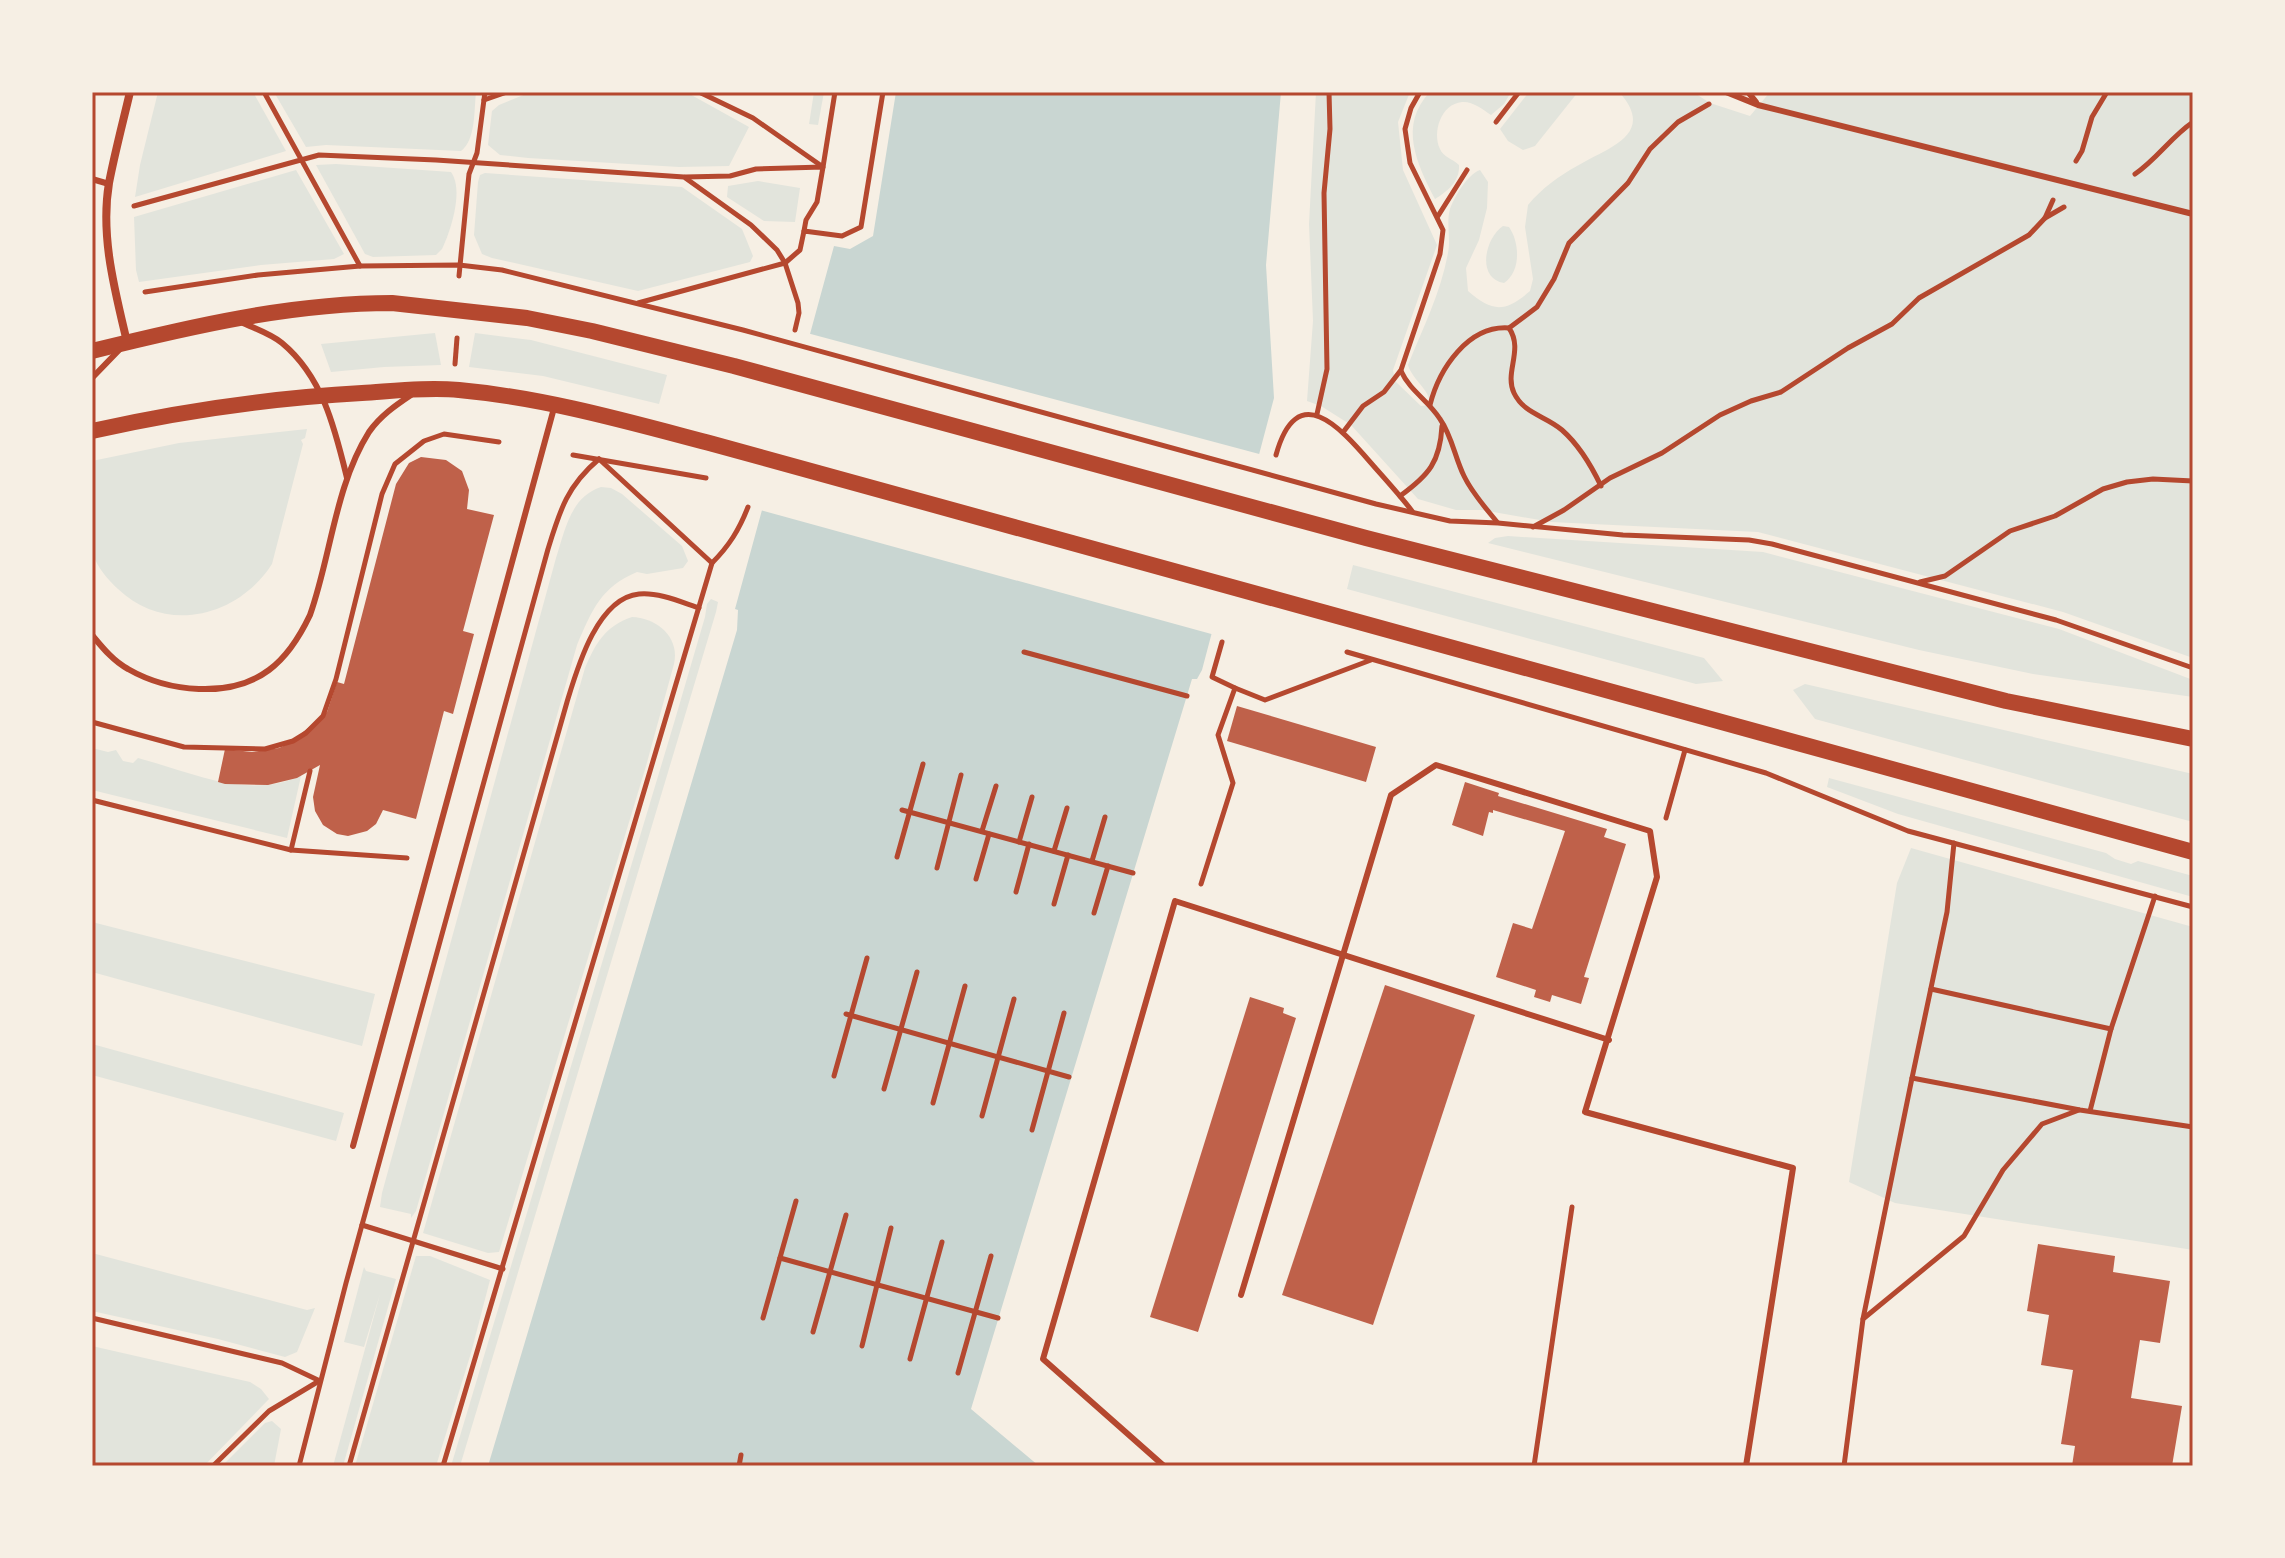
<svg xmlns="http://www.w3.org/2000/svg" width="2285" height="1558" font-family="'Alegreya Sans',sans-serif">
<rect width="100%" height="100%" fill="#f6efe4"/>
<g fill="#e2e4dc">
<polygon points="158,92 253,92 286,151 135,197 140,165"/>
<path d="M274,92H476C474,110 476,140 461,151L326,145L306,147Z"/>
<polygon points="531,92 536,92 537,95 550,92 686,92 749,127 729,166 679,167 528,158 500,155 488,145 492,111 499,105"/>
<polygon points="814,92 824,92 818,125 809,124"/>
<path d="M1316,92H1410L1398,122L1403,170L1437,245L1393,370L1395,381L1421,406L1430,405C1430,389 1413,381 1408,365C1423,328 1441,292 1448,253C1451,239 1446,223 1450,209C1455,196 1467,175 1480,170L1488,182L1487,208L1479,240L1466,268L1468,291C1492,312 1505,313 1530,291L1533,279L1525,227L1528,205C1542,188 1559,176 1577,166C1606,148 1658,135 1619,92H1693L1710,103L1750,116L1770,92H2193V658L2063,612L1758,532L1551,522L1482,510H1456L1418,499L1351,425L1321,406L1307,401L1313,321L1309,224Z"/>
<path d="M1430,92H1511L1504,104L1491,115C1483,109 1472,101 1462,102C1441,104 1432,132 1440,149C1443,157 1453,159 1459,165C1460,181 1448,191 1435,199C1417,164 1398,125 1430,92Z"/>
<polygon points="1529,92 1578,92 1535,146 1523,150 1508,141 1500,129"/>
<path d="M336,164L451,172C464,190 451,230 442,249L436,255L373,257L365,254L316,165Z"/>
<polygon points="296,170 344,254 334,259 261,265 139,282 136,270 134,217"/>
<polygon points="485,173 682,187 742,229 753,256 750,262 638,291 492,258 482,254 474,235 478,182 480,175"/>
<polygon points="758,181 800,188 795,222 764,221 727,197 728,186"/>
<path d="M1503,226L1509,227C1520,243 1521,272 1504,283C1476,278 1485,238 1503,226Z"/>
<polygon points="435,333 441,365 384,367 331,372 321,344"/>
<polygon points="475,333 531,340 667,375 659,404 543,376 469,367"/>
<path d="M307,429L305,438L301,440L303,444L272,564C238,617 166,635 118,589C108,580 97,567 93,554C88,536 92,482 92,461L179,443Z"/>
<path d="M601,487L611,488L622,494L682,546L688,561L683,568L647,574L637,572C601,587 592,610 577,645L416,1211L411,1218V1214L380,1207L382,1193L556,558C565,531 570,497 601,487Z"/>
<polygon points="1508,536 1763,552 2059,629 2193,680 2193,697 2033,674 1919,650 1488,543 1495,538"/>
<polygon points="1353,565 1704,658 1723,681 1696,684 1347,589"/>
<polygon points="711,599 718,602 716,612 460,1466 451,1466 674,723 705,617 707,604"/>
<path d="M632,617C657,618 680,637 674,664L646,766L499,1252L488,1253L423,1233L585,668C595,644 605,626 632,617Z"/>
<polygon points="1805,684 2193,774 2193,822 1815,719 1793,690"/>
<path d="M92,748L108,752L116,750L123,761L133,763L138,758C192,772 245,800 301,776L287,838L92,790Z"/>
<polygon points="1829,778 2106,853 2115,859 2131,864 2138,861 2193,876 2193,897 1898,814 1827,787"/>
<polygon points="1911,848 2193,927 2193,1250 1895,1203 1849,1182 1897,883"/>
<polygon points="92,922 375,994 362,1046 92,972"/>
<polygon points="92,1044 344,1113 336,1141 92,1075"/>
<polygon points="92,1253 307,1310 315,1308 297,1352 285,1357 218,1339 92,1311"/>
<polygon points="416,1256 430,1256 490,1280 471,1353 436,1466 355,1466"/>
<polygon points="364,1267 366,1271 396,1279 343,1466 333,1466 380,1294 364,1347 344,1342"/>
<polygon points="92,1346 250,1382 261,1389 269,1399 204,1466 92,1466"/>
<polygon points="272,1421 281,1429 274,1466 222,1466 265,1423"/>
</g>
<polygon fill="#c9d6d2" points="896,92 1281,92 1266,265 1274,398 1202,670 1197,679 1192,679 971,1409 1039,1466 488,1466 737,630 738,610 735,609 834,246 850,249 873,236"/>
<polygon fill="#f6efe4" points="807,333 1263,455 1215,635 760,510"/>
<g fill="#bf614a">
<polygon points="421,457 446,460 462,471 469,490 467,509 494,515 463,631 474,634 453,714 444,711 416,819 383,810 376,824 367,831 348,836 337,834 323,825 315,811 313,797 320,765 297,778 268,785 225,784 218,782 225,749 252,752 279,748 290,743 327,712 337,682 344,684 396,484 409,463"/>
<polygon points="1237,706 1376,747 1366,782 1227,741"/>
<polygon points="1465,782 1499,793 1498,796 1607,829 1604,837 1626,844 1584,977 1589,978 1581,1004 1552,995 1550,1002 1534,997 1536,990 1496,977 1513,923 1532,929 1565,831 1493,810 1493,813 1489,812 1483,836 1452,825"/>
<polygon points="1385,985 1475,1015 1373,1325 1282,1295"/>
<polygon points="1250,997 1284,1008 1283,1013 1296,1018 1198,1332 1150,1317"/>
<polygon points="2038,1244 2115,1256 2113,1272 2170,1281 2160,1343 2140,1340 2131,1398 2182,1406 2172,1466 2072,1466 2075,1446 2061,1444 2073,1370 2041,1365 2049,1315 2027,1311"/>
</g>
<g fill="none" stroke-linecap="round" stroke-linejoin="round">
<g stroke="#b5482f" stroke-width="5">
<polyline points="264,92 360,266"/>
<polyline points="699,92 753,118 823,167 835,92"/>
<polyline points="484,100 507,92"/>
<polyline points="1496,122 1519,92"/>
<polyline points="2076,161 2082,151 2092,117 2107,92"/>
<path d="M2135,174C2157,159 2171,137 2193,122"/>
<polyline points="685,177 730,176 756,169 823,167 817,202 806,220 804,231"/>
<polyline points="134,206 319,155 436,160 684,177 751,225 777,250 785,263 798,303 799,313 795,330"/>
<polyline points="1438,216 1467,170"/>
<polyline points="2045,218 2064,207"/>
<polyline points="459,276 469,174 477,153 485,92"/>
<polyline points="145,292 258,275 360,266 459,265 502,270 743,330 1376,504 1450,521 1498,523 1623,535 1749,540 1772,544 2056,620 2193,668"/>
<polyline points="638,303 785,263 800,250 804,231 842,236 861,227 883,92"/>
<path d="M1509,328C1524,350 1504,372 1514,393C1524,414 1546,416 1562,430C1579,445 1591,465 1601,486"/>
<polyline points="455,364 457,338"/>
<path d="M1401,371C1410,391 1429,401 1440,419C1452,436 1455,458 1464,476C1472,493 1485,507 1497,522"/>
<path d="M1430,405C1439,369 1468,325 1509,328L1537,307L1554,279L1569,243L1628,183L1650,149L1678,122L1709,104"/>
<polyline points="1317,414 1327,369 1324,193 1330,129 1329,92"/>
<polyline points="1344,431 1363,406 1384,392 1401,370 1440,254 1443,230 1410,163 1405,129 1411,108 1420,92"/>
<polyline points="573,455 706,478"/>
<path d="M1276,455C1297,379 1340,427 1371,463C1385,479 1399,494 1412,511"/>
<polyline points="599,459 712,563"/>
<path d="M1400,496C1429,475 1440,462 1442,426"/>
<polyline points="1533,527 1564,510 1610,478 1662,453 1720,415 1751,401 1781,392 1848,348 1892,324 1919,298 2029,235 2045,218 2053,200"/>
<polyline points="1920,582 1945,576 2010,531 2055,516 2103,489 2127,482 2153,479 2193,481"/>
<polyline points="1222,642 1212,677 1235,688"/>
<polyline points="1024,652 1187,696"/>
<polyline points="1347,652 1766,773 1908,831 2193,907"/>
<polyline points="92,722 184,747 265,749 293,741 306,733 323,716 336,679 382,494 395,464 424,441 444,434 499,442"/>
<polyline points="92,800 291,850 407,858"/>
<polyline points="902,810 1133,873"/>
<polyline points="1666,818 1685,750"/>
<polyline points="982,831 996,786"/>
<polyline points="1019,842 1032,797"/>
<polyline points="1954,843 1947,912 1912,1078 2080,1110 2193,1127"/>
<polyline points="291,850 310,771"/>
<polyline points="1054,851 1067,808"/>
<polyline points="897,857 923,764"/>
<polyline points="1092,861 1105,817"/>
<polyline points="937,868 961,775"/>
<polyline points="976,879 989,834"/>
<polyline points="1201,884 1233,783 1218,735 1235,688 1265,700 1371,660"/>
<polyline points="1016,892 1029,844"/>
<polyline points="1054,904 1068,855"/>
<polyline points="1094,913 1108,866"/>
<polyline points="1931,989 2111,1029"/>
<polyline points="846,1014 1069,1077"/>
<polyline points="834,1076 867,958"/>
<polyline points="884,1089 917,972"/>
<polyline points="933,1103 965,986"/>
<polyline points="2090,1111 2111,1029 2155,896"/>
<polyline points="982,1116 1014,999"/>
<polyline points="1032,1130 1064,1013"/>
<polyline points="362,1225 503,1269"/>
<polyline points="780,1258 998,1318"/>
<polyline points="92,1318 282,1363 320,1381"/>
<polyline points="763,1318 796,1201"/>
<polyline points="1863,1319 1912,1078"/>
<polyline points="813,1332 846,1215"/>
<polyline points="862,1346 891,1228"/>
<polyline points="910,1359 942,1242"/>
<polyline points="958,1373 991,1256"/>
<polyline points="213,1466 269,1411 319,1381"/>
<path d="M299,1466L346,1283L548,549C560,510 567,486 599,459"/>
<path d="M349,1466L567,702C577,669 597,598 639,594C658,592 681,602 699,608"/>
<path d="M443,1466L712,563C729,546 739,530 748,507"/>
<polyline points="739,1466 741,1455"/>
<polyline points="1534,1466 1572,1207"/>
<polyline points="1844,1466 1863,1319 1964,1236 2003,1170 2042,1124 2079,1110"/>
</g>
<g stroke="#b5482f" stroke-width="6">
<polyline points="1726,92 1758,105 2193,214"/>
<polyline points="1748,92 1756,102"/>
<polyline points="92,179 109,184"/>
<path d="M243,323C256,329 271,334 282,343C323,377 335,429 347,478"/>
<polyline points="92,378 121,348"/>
<path d="M92,635C102,647 113,661 128,669C168,692 230,699 269,670C288,656 300,636 310,615C331,556 335,486 369,432C380,416 396,405 411,395"/>
<polyline points="353,1146 554,408"/>
<polyline points="1241,1295 1391,795 1436,765 1650,831 1657,877 1585,1112 1793,1168 1746,1466"/>
<polyline points="1164,1466 1043,1359 1175,901 1609,1040"/>
</g>
<path stroke="#b5482f" stroke-width="8" d="M127,342C115,291 100,236 109,183C115,152 123,122 130,92"/>
<g stroke="#b5482f" stroke-width="16">
<path d="M92,351C189,327 291,303 392,303L527,318L592,331L734,366L1366,538L2006,701L2193,739"/>
<path d="M92,431C181,411 271,398 362,393C394,391 427,387 459,390C546,398 629,422 713,444L2193,852"/>
</g>
</g>
<rect width="2285" height="1558" fill="none" stroke="#f6efe4" stroke-width="188"/>
<rect x="94" y="94" width="2097" height="1370" fill="none" stroke="#b5482f" stroke-width="3"/>
</svg>
